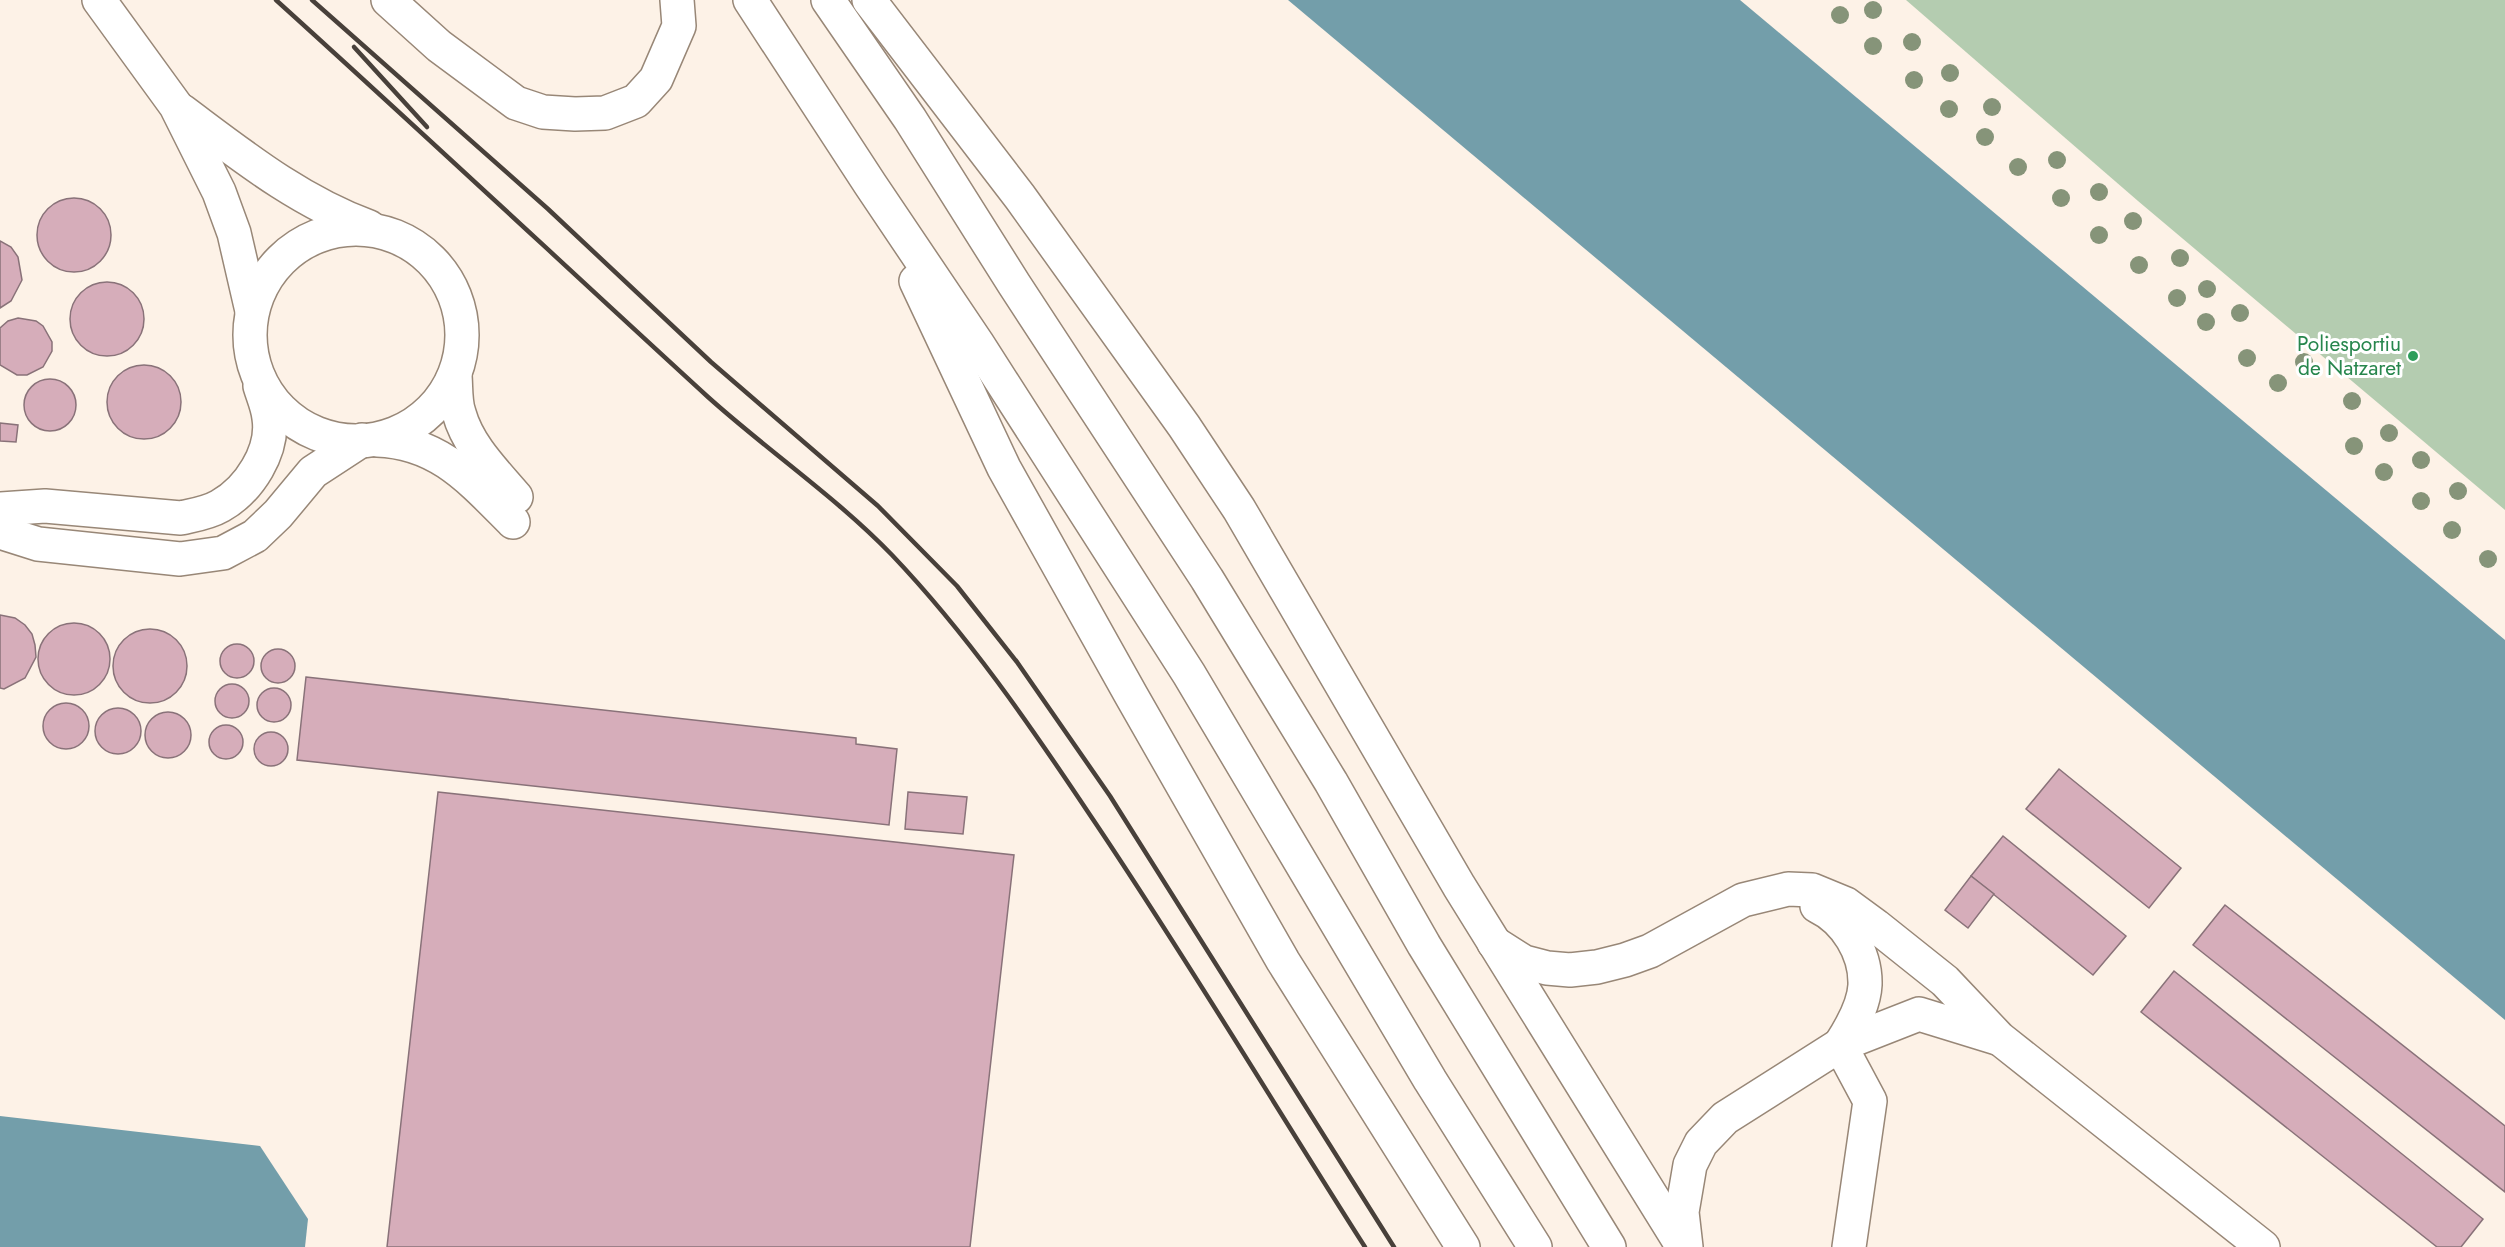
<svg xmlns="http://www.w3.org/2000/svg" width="2505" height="1247" font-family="Jost,sans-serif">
<rect width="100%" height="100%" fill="#fdf2e7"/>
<polygon fill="#b4ccb0" points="1906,0 2505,0 2505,510 2138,201"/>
<g fill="#739eaa">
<polygon points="1288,0 1740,0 2505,640 2505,1020"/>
<polygon points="0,1116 260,1146 308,1219 305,1247 0,1247"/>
</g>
<g fill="#d6adba" stroke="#897279" stroke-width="1.5">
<circle cx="74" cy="235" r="37"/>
<polygon points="0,241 11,247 18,257 22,280 11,301 0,308"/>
<circle cx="107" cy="319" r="37"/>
<polygon points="18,318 36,321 43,326 52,342 52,351 43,367 27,375 17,375 0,365 0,328 8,321"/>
<circle cx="144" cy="402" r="37"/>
<circle cx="50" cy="405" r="26"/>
<polygon points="0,423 18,425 16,442 0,441"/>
<polygon points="0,615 15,618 25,625 32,634 35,645 36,657 25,678 4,689 0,688"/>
<circle cx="74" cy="659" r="36"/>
<circle cx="150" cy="666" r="37"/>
<circle cx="237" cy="661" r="17"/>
<circle cx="278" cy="666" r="17"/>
<polygon points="306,677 856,738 856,744 897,749 889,825 297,760"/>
<circle cx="232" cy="701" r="17"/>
<circle cx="274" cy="705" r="17"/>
<circle cx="66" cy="726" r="23"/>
<circle cx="118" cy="731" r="23"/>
<circle cx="168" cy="735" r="23"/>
<circle cx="226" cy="742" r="17"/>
<circle cx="271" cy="749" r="17"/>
<polygon points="2059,769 2181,868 2149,908 2026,809"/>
<polygon points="438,792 1014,855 970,1247 387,1247"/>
<polygon points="908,792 967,797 963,834 905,829"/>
<polygon points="2003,836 2126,936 2093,975 1971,876"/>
<polygon points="1971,876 1994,894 1968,928 1945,910"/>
<polygon points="2225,905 2505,1126 2505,1192 2193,945"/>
<polygon points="2174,971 2483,1219 2461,1247 2437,1247 2141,1012"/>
</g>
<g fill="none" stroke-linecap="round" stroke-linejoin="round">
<g stroke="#988777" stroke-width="36">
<g id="minor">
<polyline points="99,0 176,106 219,192 234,233 252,311"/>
<polyline points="388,0 439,46 516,103 543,112 575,114 605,113 636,101 656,79 679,26 677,0"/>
<polyline points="750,0 870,184 977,343 1189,674 1430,1080 1535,1247"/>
<polyline points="828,0 910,119 1014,284 1207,579 1331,782 1424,945 1609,1247"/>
<polyline points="869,0 1020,197 1184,426 1239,509 1459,886 1683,1247"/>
<path d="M182,111C241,155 298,201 369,227"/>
<circle cx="356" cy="335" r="106"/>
<polyline points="916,281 1004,468 1131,695 1283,961 1463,1247"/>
<path d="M455,376C456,388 455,402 459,413C468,446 494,471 516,497"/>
<path d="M377,440C439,442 471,480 513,522"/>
<path d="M0,509L45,506L181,518C194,515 208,513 220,506C249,490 274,451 269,418C268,407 263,396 260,386"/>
<polyline points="0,532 38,544 180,559 223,553 255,536 278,514 313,472 362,440"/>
<path d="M1817,906C1846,920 1866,953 1865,985C1864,1006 1851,1028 1840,1045L1870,1101L1849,1247"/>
<polyline points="1494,943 1524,962 1547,968 1570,970 1597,967 1625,960 1650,951 1743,900 1788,889 1812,890 1846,904 1876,926 1945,981 1999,1038 2263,1247"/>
<polyline points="1686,1247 1682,1212 1690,1165 1701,1143 1725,1118 1840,1045 1919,1014 1997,1038"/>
</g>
</g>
<use href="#minor" stroke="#fff" stroke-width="33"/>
<g stroke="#48403a" stroke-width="4.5">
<path d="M276,0C421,131 564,265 708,397C768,451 836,497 892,555C968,635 1030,725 1090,815C1186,957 1273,1103 1365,1247"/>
<polyline points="312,0 548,209 711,362 878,506 957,586 1017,662 1110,796 1394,1247"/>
<polyline points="354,47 427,127"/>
</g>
</g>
<g fill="#869479">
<circle cx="1873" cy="10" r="9"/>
<circle cx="1840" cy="15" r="9"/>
<circle cx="1912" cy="42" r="9"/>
<circle cx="1873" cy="46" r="9"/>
<circle cx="1950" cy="73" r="9"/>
<circle cx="1914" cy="80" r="9"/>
<circle cx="1992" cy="107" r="9"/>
<circle cx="1949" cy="109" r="9"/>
<circle cx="1985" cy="137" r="9"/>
<circle cx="2057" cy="160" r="9"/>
<circle cx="2018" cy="167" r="9"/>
<circle cx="2099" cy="192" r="9"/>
<circle cx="2061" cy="198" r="9"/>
<circle cx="2133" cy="221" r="9"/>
<circle cx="2099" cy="235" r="9"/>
<circle cx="2180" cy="258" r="9"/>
<circle cx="2139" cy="265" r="9"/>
<circle cx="2207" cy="289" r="9"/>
<circle cx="2177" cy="298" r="9"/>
<circle cx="2240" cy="313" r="9"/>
<circle cx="2206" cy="322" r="9"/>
<circle cx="2247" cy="358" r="9"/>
<circle cx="2304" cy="362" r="9"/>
<circle cx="2278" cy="383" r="9"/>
<circle cx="2352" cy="401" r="9"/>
<circle cx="2389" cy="433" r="9"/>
<circle cx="2354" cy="446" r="9"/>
<circle cx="2421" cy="460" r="9"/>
<circle cx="2384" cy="472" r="9"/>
<circle cx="2458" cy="491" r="9"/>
<circle cx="2421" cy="501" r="9"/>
<circle cx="2452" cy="530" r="9"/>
<circle cx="2488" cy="559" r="9"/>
</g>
<circle fill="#2e9e5b" stroke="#fff" stroke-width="2" cx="2413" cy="356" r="6"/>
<g text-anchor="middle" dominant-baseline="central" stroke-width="6" stroke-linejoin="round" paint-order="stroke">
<g font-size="21" fill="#27864d" stroke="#fff" text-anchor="end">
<text x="2401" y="344">Poliesportiu<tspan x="2401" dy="24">de Natzaret</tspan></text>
</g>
</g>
</svg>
